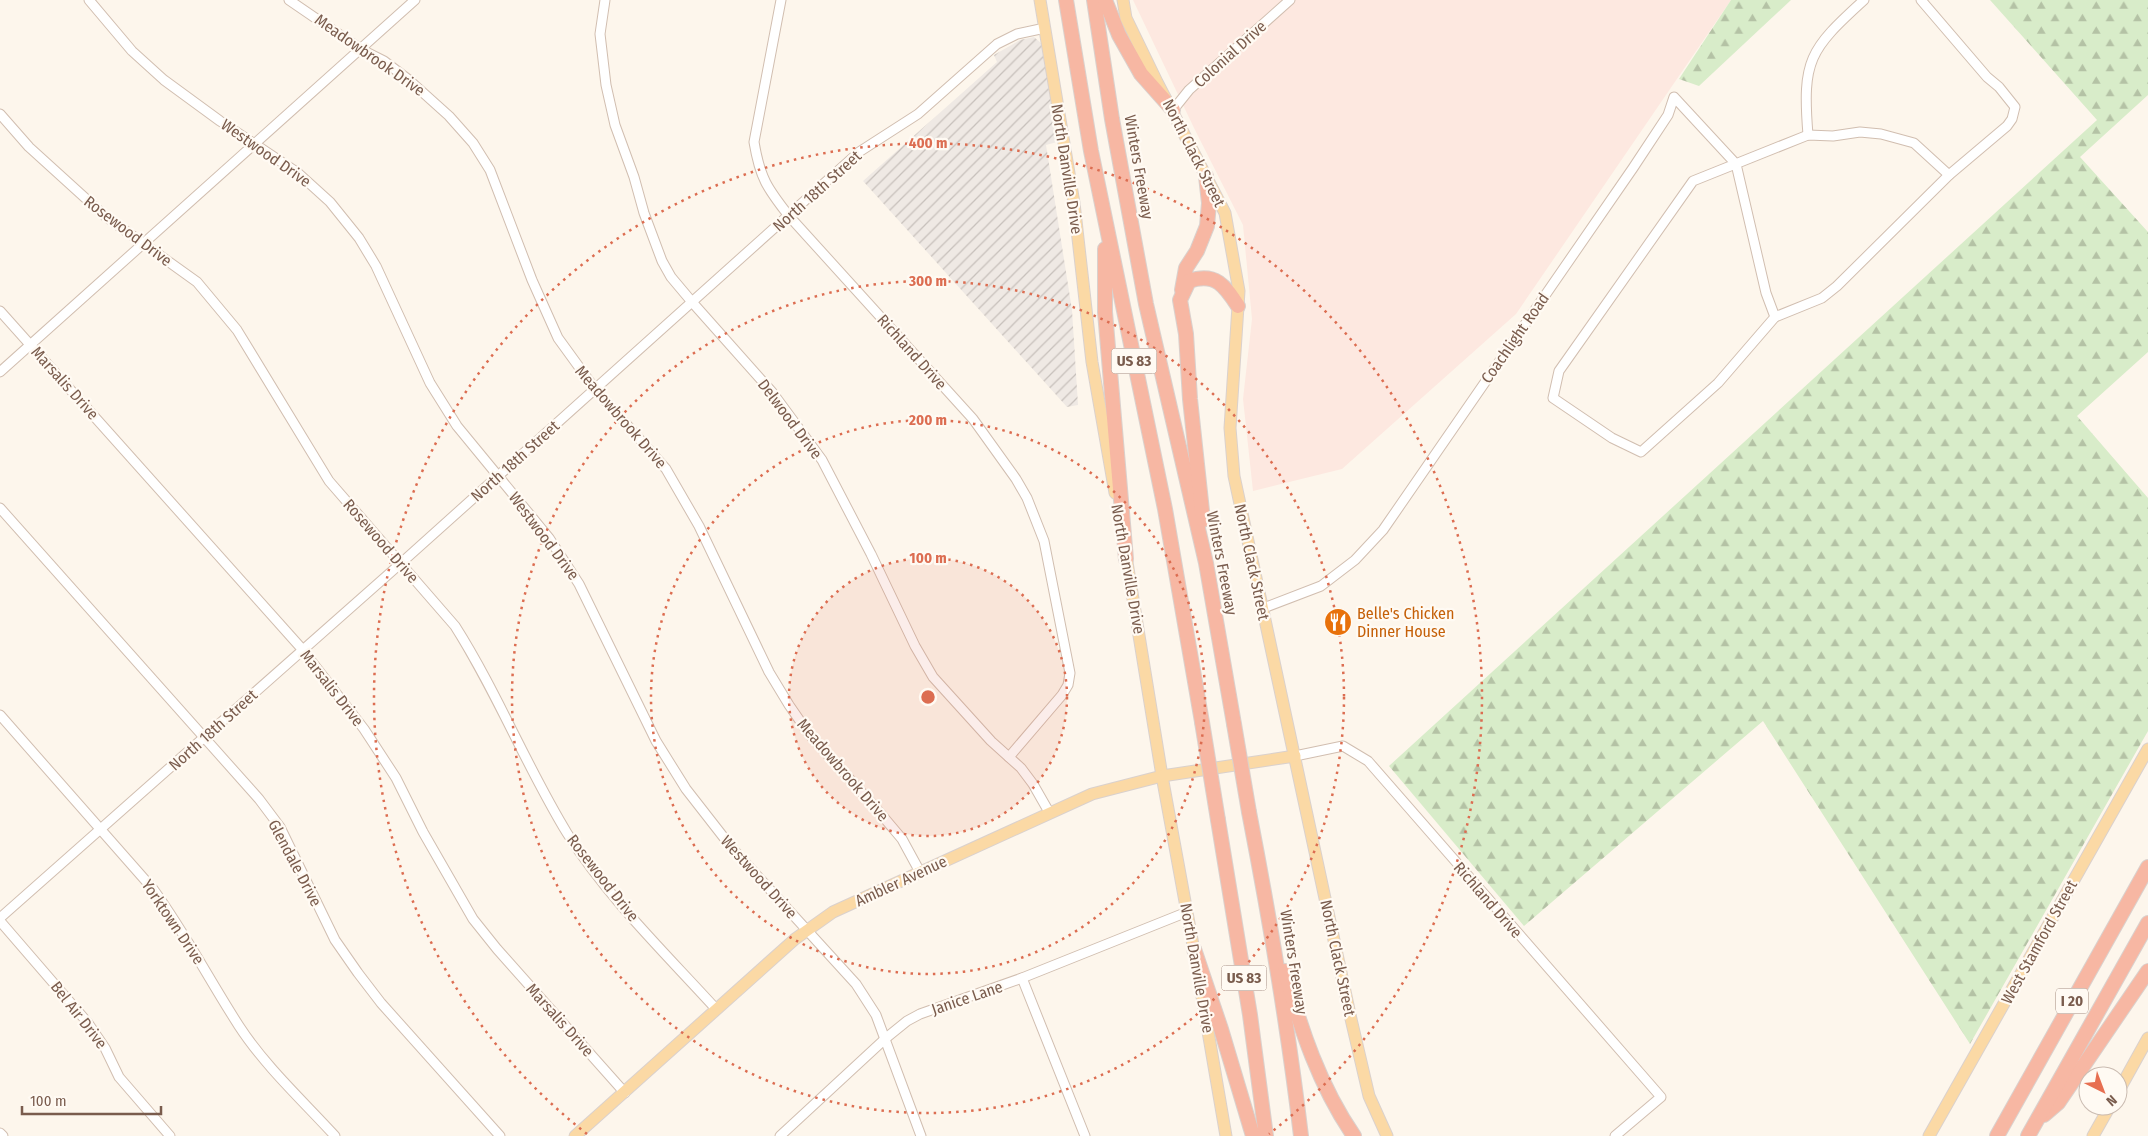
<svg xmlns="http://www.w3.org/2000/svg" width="2148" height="1136" font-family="'Fira Sans Condensed',sans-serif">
<defs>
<pattern id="industrial-furrows" width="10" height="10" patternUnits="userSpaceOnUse" patternTransform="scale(1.25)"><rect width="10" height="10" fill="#efe9e4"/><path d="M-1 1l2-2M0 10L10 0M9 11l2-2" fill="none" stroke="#c7c0bb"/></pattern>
<pattern id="forest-firs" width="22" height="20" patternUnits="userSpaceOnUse" patternTransform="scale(1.25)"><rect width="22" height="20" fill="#d8ecc9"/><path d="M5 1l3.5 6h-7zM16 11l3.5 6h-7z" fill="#b4c2a5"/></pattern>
</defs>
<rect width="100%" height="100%" fill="#fdf6ec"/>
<polygon fill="#fde8e0" points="1133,0 1731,0 1516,314 1342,469 1253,491 1243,399 1252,319 1243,225 1194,128"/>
<polygon fill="url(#industrial-furrows)" points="1034,37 1042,44 1057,142 1046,145 1072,310 1078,405 1067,407 863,181 997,62 994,55 1020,40"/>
<g fill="url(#forest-firs)">
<polygon points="1731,0 1791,0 1699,86 1679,79"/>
<polygon points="1990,0 2148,0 2148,95 2080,157 2148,232 2148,352 2077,416 2148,498 2148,731 1970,1044 1763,721 1524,926 1389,766 2097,120"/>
</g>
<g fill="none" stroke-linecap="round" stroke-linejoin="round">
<g stroke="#d1beb0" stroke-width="11">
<g id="minor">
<polyline points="89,0 132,51 164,80 220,121 298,173 330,202 359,238 376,266 430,383 457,426 549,538 579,584 656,741 686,789 732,848 856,984 876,1015 921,1136"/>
<polyline points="289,0 362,50 384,61 409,80 449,116 473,143 490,170 532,280 558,338 595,389 666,469 699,526 769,672 789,705 809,734 875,807 902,839 920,872"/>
<polyline points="605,0 600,34 606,85 615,125 634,177 644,213 662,261 671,277 692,302 772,392 822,460 871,554 915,646 933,677 991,741 1021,768 1033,784 1049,812"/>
<path d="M781,0L754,142C760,178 767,188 789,216L973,419L1016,479L1027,498L1044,541L1070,673L1068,685L1062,695L1009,757"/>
<polyline points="1173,110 1189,90 1290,0"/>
<path d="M0,114L29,147L105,216L197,282L237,330L329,481L455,626C497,692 526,766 567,833C607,897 666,954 716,1009"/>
<path d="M1808,135C1802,60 1809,50 1864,0"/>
<polyline points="0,311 302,649 364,729 396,778 423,832 473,919 497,949 625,1093"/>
<polyline points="1775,317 1822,298 1837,286 1949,175 2007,126 2012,119 2015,107 1999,87 1987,77 1921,0"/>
<polyline points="0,372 415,0"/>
<polyline points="0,508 259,799 280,827 335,940 358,973 381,1003 500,1136"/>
<polyline points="1261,609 1321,586 1355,560 1383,530 1633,168 1668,115 1674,97 1736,164 1766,293 1775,317 1718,383 1641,452 1612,438 1553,398 1559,371 1693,181 1808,135 1833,136 1860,132 1881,134 1914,143 1949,175"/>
<path d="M0,715L153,889C185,933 210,981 239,1026C265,1066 303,1101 335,1136"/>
<polyline points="1295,756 1343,746 1368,761 1661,1097 1615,1136"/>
<polyline points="0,918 400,564 859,152 918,114 997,44 1017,34 1045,28"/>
<polyline points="0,921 88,1023 105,1048 119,1077 170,1136"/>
<polyline points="1022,978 1085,1136"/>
<polyline points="0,1133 3,1136"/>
<polyline points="780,1136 886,1038 907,1021 920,1014 1022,978 1187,912"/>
</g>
</g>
<g stroke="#dad1cd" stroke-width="13">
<g id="major">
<polyline points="1040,0 1074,203 1092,362 1115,493"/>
<polyline points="1123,0 1126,18 1157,82 1225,213 1239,291 1230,428 1234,476 1351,1019 1369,1096 1387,1136"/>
<polyline points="1125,550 1162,776 1195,956"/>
<polyline points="1199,979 1226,1136"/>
<polyline points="2118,1092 2148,1038"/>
<polyline points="575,1136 795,939 833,912 1092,794 1162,776 1295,756"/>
<polyline points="1929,1136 2148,749"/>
<polyline points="2093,1136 2110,1106"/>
</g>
</g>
<g stroke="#dad1cd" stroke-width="16">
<g id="highway">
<polyline points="1066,0 1091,151 1165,509 1202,722"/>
<polyline points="1094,0 1112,119 1146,304 1206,563 1234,724"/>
<polyline points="1105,0 1119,35 1141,74 1173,110"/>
<polyline points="1105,249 1105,312 1126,559"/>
<polyline points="1182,290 1186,268 1197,251 1207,226 1209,203 1206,176"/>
<path d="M1203,520L1190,399L1186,334L1180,300L1189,281C1216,272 1225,286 1238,306"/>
<path d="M1249,812C1270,920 1288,1027 1301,1136"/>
<polyline points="1218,820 1250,1015 1266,1136"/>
<polyline points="1194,949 1221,1029 1253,1136"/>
<path d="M1285,971C1300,1028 1320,1087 1354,1136"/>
<polyline points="2044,1115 2058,1103 2148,971"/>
<polyline points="1997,1136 2148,867"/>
<polyline points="2028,1136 2148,923"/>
</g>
</g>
<use href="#minor" stroke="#fff" stroke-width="9"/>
<use href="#major" stroke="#fbd9a5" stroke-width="11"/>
<use href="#highway" stroke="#f7b7a3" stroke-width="14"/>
<g stroke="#dad1cd" stroke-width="16" stroke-linecap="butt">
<g id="highway-bridge">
<polyline points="1202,722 1218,820"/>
<polyline points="1234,724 1249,812"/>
</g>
</g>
<use href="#highway-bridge" stroke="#f7b7a3" stroke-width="14"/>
</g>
<circle cx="928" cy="697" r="139" fill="#dc6d51" fill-opacity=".12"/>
<g fill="none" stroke="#dc6d51" stroke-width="2.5" stroke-dasharray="2.5 5">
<circle cx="928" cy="697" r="139"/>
<circle cx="928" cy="697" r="277"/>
<circle cx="928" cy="697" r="416"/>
<path d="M587 1134A554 554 0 1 1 1269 1134"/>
</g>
<defs>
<g id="restaurant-disc" transform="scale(1.4375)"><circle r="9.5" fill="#e8710a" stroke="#fffaf3"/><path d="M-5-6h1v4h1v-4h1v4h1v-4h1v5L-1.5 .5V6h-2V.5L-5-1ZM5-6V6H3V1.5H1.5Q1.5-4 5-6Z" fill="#fff"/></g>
</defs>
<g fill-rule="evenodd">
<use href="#restaurant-disc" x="1338" y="622"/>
</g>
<g text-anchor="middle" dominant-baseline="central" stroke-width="4.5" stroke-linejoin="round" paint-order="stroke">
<g fill="#fffaf3" stroke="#a28b7f" stroke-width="1">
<rect x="1111.5" y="348.5" width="45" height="25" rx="4"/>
<rect x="1221.5" y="965.5" width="45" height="25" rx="4"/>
<rect x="2056" y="988.5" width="32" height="25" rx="4"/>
</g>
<g font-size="15" font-weight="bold" fill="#7a5c4d">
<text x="1134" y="361">US 83</text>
<text x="1244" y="978">US 83</text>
<text x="2072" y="1001">I 20</text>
</g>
<g font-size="16" fill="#7a5c4d" stroke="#fffaf3">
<text transform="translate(1230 54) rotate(-42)">Colonial Drive</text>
<text transform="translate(370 55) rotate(35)">Meadowbrook Drive</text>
<text transform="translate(266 153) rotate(35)">Westwood Drive</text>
<text transform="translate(1194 153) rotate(63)">North Clack Street</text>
<text transform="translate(1139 167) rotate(80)">Winters Freeway</text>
<text transform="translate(1067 169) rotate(81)">North Danville Drive</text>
<text transform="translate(817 191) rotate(-42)">North 18th Street</text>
<text transform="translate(128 231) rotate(37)">Rosewood Drive</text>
<text transform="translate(1515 338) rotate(-55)">Coachlight Road</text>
<text transform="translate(912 352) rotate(48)">Richland Drive</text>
<text transform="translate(65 383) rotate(48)">Marsalis Drive</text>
<text transform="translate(621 417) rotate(49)">Meadowbrook Drive</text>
<text transform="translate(790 419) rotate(53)">Delwood Drive</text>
<text transform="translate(515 461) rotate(-42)">North 18th Street</text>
<text transform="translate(544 536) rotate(53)">Westwood Drive</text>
<text transform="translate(381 541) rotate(49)">Rosewood Drive</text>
<text transform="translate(1252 562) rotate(78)">North Clack Street</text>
<text transform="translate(1222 563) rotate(79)">Winters Freeway</text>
<text transform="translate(1128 569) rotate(80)">North Danville Drive</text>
<text transform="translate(332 688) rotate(52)">Marsalis Drive</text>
<text transform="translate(213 730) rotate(-42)">North 18th Street</text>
<text transform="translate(843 770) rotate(49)">Meadowbrook Drive</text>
<text transform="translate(295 863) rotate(62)">Glendale Drive</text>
<text transform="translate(759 877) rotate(48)">Westwood Drive</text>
<text transform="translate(603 878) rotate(52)">Rosewood Drive</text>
<text transform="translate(901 881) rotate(-25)">Ambler Avenue</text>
<text transform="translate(1488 900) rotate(49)">Richland Drive</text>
<text transform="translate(173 922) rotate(56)">Yorktown Drive</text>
<text transform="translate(2039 942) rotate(-61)">West Stamford Street</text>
<text transform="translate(1338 958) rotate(78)">North Clack Street</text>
<text transform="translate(1294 962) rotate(81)">Winters Freeway</text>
<text transform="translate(1197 968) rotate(80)">North Danville Drive</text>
<text transform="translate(967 998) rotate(-19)">Janice Lane</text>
<text transform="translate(79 1015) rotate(52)">Bel Air Drive</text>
<text transform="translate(560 1020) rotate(48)">Marsalis Drive</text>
</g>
<g font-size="16" fill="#c56008" stroke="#fffaf3" text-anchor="start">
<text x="1357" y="613">Belle's Chicken<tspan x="1357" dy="18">Dinner House</tspan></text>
</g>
</g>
<circle cx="928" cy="697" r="8" fill="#dc6d51" stroke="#fffaf3" stroke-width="2.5"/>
<g font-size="15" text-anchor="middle" font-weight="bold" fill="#dc6d51" stroke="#fffaf3" stroke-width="4.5" stroke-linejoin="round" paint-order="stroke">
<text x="928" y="148">400 m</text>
<text x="928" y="286">300 m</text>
<text x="928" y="425">200 m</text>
<text x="928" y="563">100 m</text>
</g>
<g transform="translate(2103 1091) rotate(138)"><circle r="24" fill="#fffaf3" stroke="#cabbb1"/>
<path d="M0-4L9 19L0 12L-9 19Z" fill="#e76f51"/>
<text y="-8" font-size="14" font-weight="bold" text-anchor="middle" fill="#7a5c4d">N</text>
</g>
<path d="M22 1106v8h139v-8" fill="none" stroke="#7a5c4d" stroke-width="2.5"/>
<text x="30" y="1106" font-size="15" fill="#7a5c4d" stroke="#fffaf3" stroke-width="4" paint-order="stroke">100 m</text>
</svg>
